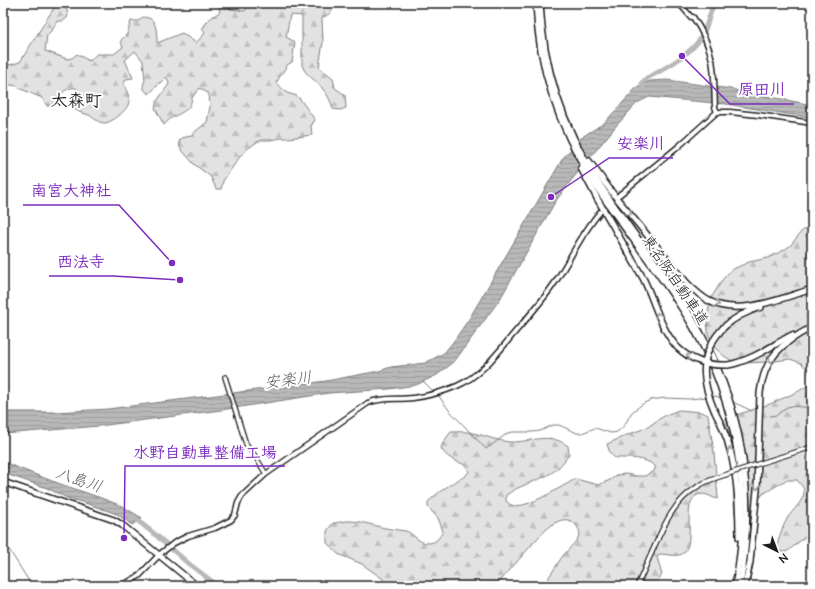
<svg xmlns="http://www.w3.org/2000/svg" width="815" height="589" font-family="'Architects Daughter','Klee One',sans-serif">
<defs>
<pattern id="forest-firs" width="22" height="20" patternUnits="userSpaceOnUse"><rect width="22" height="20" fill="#e2e2e2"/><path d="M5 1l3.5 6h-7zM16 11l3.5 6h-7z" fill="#c1c1c1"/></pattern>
<pattern id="water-rules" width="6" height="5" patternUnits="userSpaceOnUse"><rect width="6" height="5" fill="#b8b8b8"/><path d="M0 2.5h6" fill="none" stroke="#9e9e9e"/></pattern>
</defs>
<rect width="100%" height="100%" fill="#fff"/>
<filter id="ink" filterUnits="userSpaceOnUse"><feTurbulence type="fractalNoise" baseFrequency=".025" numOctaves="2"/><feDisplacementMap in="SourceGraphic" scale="8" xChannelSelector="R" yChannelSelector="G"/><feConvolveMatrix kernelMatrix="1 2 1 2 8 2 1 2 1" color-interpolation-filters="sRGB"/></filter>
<g filter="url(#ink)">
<g fill="url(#forest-firs)" stroke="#7f7f7f">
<path d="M57,3L65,4L68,14L67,18L63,21H57L53,29L47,35L45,51L51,53L67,59L72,58L77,54L79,55L89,61L97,54H114L123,47L121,42V40L127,34L131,21H138L143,17C143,17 149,18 149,18C157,21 157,36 157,43L182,33L196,43L205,33L202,29L209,19L220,12L219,8L220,3H231L230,9L245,11L249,3H335C334,10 329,15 322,18L323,42L319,67L333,78L335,88L345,95L346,108L340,110L333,109C331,102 328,95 323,89C316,79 306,77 302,65V16L290,15L286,37L295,42L292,62L287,65L276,83L287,93L297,96L300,99L315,120L311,126L312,135L288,138H282L270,140H262L257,142L247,149L241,155L223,181L222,186L221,189H216L211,177L194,164L180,148L179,141L182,138L190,136L207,122L210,107L209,94L200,88C198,91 194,94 192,98C191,102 191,105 187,109C178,116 172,115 164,125L155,108L157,101L169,84L168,80L167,78H165L149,94C145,92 144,89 143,85L145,80L143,61L135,51L125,60L133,78L126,79L124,83C125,89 130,94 129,101C129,109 113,122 105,123C98,123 94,118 89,115C84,113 79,113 74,109L79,96L76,88C64,86 58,99 51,106H47L42,98L21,89L18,86L10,85L3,87V59L10,65L20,62Z"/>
<path d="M812,224V531L788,551L783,552L777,550C778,538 782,528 788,517C793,510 805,500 804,490C803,486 799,483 797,480H786L763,494L751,509L741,517L736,518C733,504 734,489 734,475C733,456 730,437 724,419L770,404L797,392L809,385L811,380L809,371L801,363L790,359L768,362L742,363L734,362L724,356L713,346L708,333L707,317L711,298L723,279L731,270L749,262L768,258L784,250L791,245L801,232Z"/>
<path d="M679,410L701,412L708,415L714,453L718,498L717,499C713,498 707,494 703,494C677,494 699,543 682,554C676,557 666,554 660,554L657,557L662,575L655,584L653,586H548L549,577L562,557L577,540L580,533C577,523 569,517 559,521C549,525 542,534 535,541C522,556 509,571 496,586H388L383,579L362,564L338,554L327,543V531L333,523C338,523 343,521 348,521C363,521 377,527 391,529C396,530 401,530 406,531C414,534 418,543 428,543C436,543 440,537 443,531L438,518L428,507V502C436,494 446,487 456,481C461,478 466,477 469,471L465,465C456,461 446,458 441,448L444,441L451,432C459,432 466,431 473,433C485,435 496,441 509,442C530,443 549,431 568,446L569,454C556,476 542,477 520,487C515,489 511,492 506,495V501C508,502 509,504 511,505C525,511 563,485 576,479L598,485L610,480L617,475L625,474L637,476H645L655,470V466C644,457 630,458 615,458L610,453L607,444L627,435L648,427L659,419L668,414Z"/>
</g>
<g fill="url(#water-rules)" stroke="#7a7a7a">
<polygon points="667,80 730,89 812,105 812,118 726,104 649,97 637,103 616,126 570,182 555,202 500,299 454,362 437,375 416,385 389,389 329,393 221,410 99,426 3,434 3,412 56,412 108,409 326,381 379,371 391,367 425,363 444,353 453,342 469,319 563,158 582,137 604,123 638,86 650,81"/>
<polygon points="3,462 52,481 101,498 122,506 142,518 132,525 117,514 85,503 67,498 47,488 3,473"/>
</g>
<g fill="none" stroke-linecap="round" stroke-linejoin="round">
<g stroke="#7a7a7a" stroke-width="1">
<polyline points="423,381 434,392"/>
<polyline points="438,395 449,410 486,449 508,433 513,432 532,432 540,431 553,425 559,425 577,433 582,433 595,428 611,433 617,432 624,426 632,412 644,403 651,400 665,398 690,399 707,397"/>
<polyline points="712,397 716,396 722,399"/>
<polyline points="733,402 752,411"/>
<polyline points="770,416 777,415 787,407 792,406 812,408"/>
<polyline points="3,540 32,586"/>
</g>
<g stroke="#b8b8b8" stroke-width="5">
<path d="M643,87L642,83C646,77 654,75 660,71C672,64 688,54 697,43C706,34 709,15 714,3"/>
<polyline points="133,517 157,536 189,564 218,586"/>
</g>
<g stroke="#1c1c1c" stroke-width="6">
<g id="tertiary">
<polyline points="225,377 245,441 247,446 255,456 266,474"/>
<polyline points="764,462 812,447"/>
<path d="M637,586C642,575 647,563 652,552C663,527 673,502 697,487C705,481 716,478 725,475"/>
</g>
</g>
<g stroke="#1c1c1c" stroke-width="7">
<g id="secondary">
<path d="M679,3L691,17H693C701,29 709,45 712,60C715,75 714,91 715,107L717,112H730L758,115L812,123"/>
<polyline points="619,195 678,147 717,112"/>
<path d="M121,586L139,576L160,554L174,543L188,536L215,528L231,520L235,515L238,503L242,496L266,474L368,403C382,397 398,400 413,398C428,396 443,392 457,386C482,375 499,351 516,331C530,315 544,299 556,281C571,258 581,234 600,212"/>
</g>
</g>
<g stroke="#1c1c1c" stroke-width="8">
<polyline id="trunk" points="3,482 114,520 122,525 197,586"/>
</g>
<g stroke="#1c1c1c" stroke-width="8">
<g id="motorway">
<path d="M536,3C538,68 559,128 594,183C624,231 663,275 692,325C737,403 753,497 735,586"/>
<path d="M540,3C543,66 563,127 597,180C625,224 659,264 686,308C740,394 758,487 740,586"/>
<path d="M589,161L614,195L687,283C694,290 700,296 709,301C739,317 782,298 812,289"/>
<path d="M581,168L598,200L643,278C655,302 660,329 678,348"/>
<path d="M724,327C735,317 748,311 761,307"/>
<path d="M728,365C751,361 771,346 792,335"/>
<path d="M715,412C736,449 739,495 739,537"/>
<path d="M745,586L750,562L757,490L760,393C764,357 782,343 812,327"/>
</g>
</g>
<use href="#tertiary" stroke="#fff" stroke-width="3.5"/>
<use href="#secondary" stroke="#fff" stroke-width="4"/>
<use href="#trunk" stroke="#fff" stroke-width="5"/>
<use href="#motorway" stroke="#fff" stroke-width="5"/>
<g stroke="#1c1c1c" stroke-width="6" stroke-linecap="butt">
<polyline id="tertiary-bridge" points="725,475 764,462"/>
</g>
<g stroke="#1c1c1c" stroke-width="8" stroke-linecap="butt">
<g id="motorway-bridge">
<path d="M678,348C692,361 709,366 728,365"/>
<path d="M715,412C701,380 698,354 724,327"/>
</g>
</g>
<use href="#tertiary-bridge" stroke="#fff" stroke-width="3.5"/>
<use href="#motorway-bridge" stroke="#fff" stroke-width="5"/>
</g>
<defs><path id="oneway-chevron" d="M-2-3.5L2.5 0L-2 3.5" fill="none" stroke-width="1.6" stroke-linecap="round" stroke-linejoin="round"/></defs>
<g stroke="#999">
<use href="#oneway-chevron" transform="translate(629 213) rotate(50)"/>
<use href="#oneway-chevron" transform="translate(717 304) rotate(19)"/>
<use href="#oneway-chevron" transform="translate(658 315) rotate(-111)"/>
<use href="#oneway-chevron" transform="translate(689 356) rotate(-149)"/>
<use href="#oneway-chevron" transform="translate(771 360) rotate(123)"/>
<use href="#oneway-chevron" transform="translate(730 450) rotate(-105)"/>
<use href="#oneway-chevron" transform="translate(757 487) rotate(93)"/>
</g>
</g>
<g text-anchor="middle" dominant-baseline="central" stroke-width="4" stroke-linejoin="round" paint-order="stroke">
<g font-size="15" fill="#1c1c1c" stroke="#fff">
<text transform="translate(675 280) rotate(56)">東名阪自動車道</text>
</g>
<g font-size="16" font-style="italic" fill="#5a5a5a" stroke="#fff">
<text transform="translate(288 380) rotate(-7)">安楽川</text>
<text transform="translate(79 480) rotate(18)">八島川</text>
</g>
<g font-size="17" font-weight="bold" fill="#1c1c1c" stroke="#fff">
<text x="76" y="101">太森町</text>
</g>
</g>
<path fill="none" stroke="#7b2cbf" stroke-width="1.5" d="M682 56L730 104H794M551 197L609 158H673M172 263L119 205H23M180 280L113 276H49M124 538L125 466H285"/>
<g fill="#7b2cbf" stroke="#fff" stroke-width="1.5">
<circle cx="682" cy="56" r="4"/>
<circle cx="551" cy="197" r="4"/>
<circle cx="172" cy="263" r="4"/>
<circle cx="180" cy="280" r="4"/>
<circle cx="124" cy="538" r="4"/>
</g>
<g font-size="16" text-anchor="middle" font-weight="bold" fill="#7b2cbf" stroke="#fff" stroke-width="4" stroke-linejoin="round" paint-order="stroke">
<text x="762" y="95">原田川</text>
<text x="641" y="149">安楽川</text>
<text x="71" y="196">南宮大神社</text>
<text x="81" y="267">西法寺</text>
<text x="205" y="458">水野自動車整備工場</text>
</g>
<rect width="815" height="589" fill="none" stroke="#fff" stroke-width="16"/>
<rect x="8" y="8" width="799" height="573" fill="none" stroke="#1c1c1c" stroke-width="1.5" filter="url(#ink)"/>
<g transform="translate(777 551) rotate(138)" stroke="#ffffff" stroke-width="3" paint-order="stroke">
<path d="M0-3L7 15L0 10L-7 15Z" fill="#1c1c1c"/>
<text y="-6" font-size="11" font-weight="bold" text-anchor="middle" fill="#1c1c1c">N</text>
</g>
</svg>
